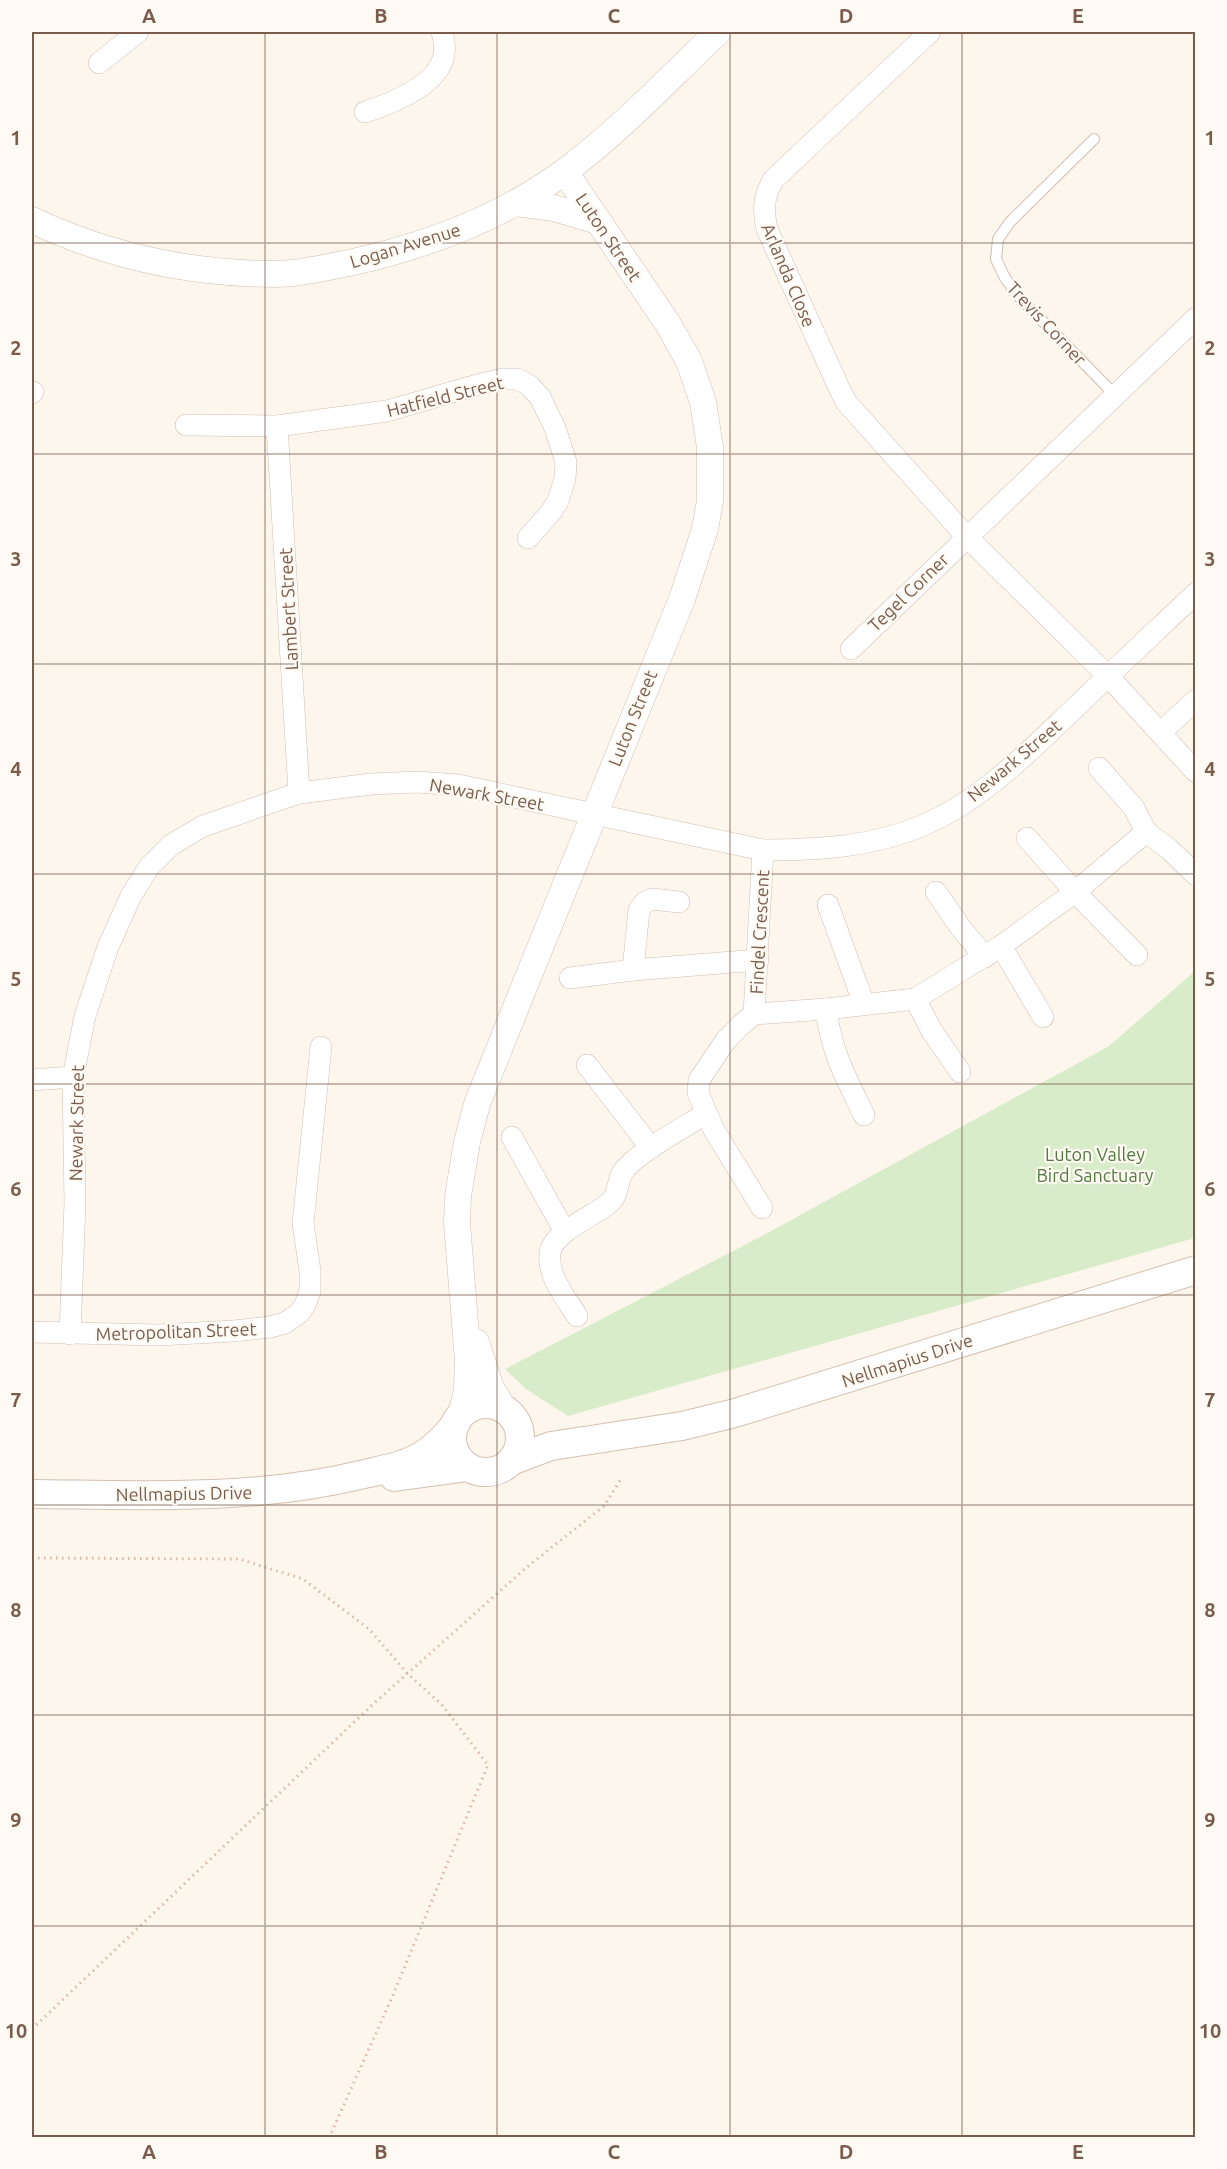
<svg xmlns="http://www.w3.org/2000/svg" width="1227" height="2169" font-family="Ubuntu,sans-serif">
<rect width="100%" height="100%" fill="#fdf6ec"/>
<polygon fill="#d8ecc9" points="1195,971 1195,1238 568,1416 526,1389 505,1369 762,1236 1109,1046"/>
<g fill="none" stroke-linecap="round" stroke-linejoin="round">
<g stroke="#d1beb0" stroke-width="12">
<polyline id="service" points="1094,139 1010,222 998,239 996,259 1005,278 1019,297 1114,394"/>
</g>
<g stroke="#d1beb0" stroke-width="22">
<g id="minor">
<path d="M930,32L774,179C763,196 763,210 767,229L840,390L847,403L966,536L1108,676L1196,772"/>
<polyline points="99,63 138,32"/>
<path d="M365,112C390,104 438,86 444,55C445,47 444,39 442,32"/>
<polyline points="32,393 33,392"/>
<polyline points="186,425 277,426 387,411 477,385 503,379 517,379 529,385 540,397 555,428 566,462 565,479 558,501 551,512 528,538"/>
<polyline points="277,426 299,793"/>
<polyline points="851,649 1196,318"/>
<polyline points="1160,733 1196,700"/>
<polyline points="1099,768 1134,808 1146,832 1169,849 1196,875"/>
<polyline points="1027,838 1075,892 1137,955"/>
<polyline points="936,892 960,927 985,957"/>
<polyline points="828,905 864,1004"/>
<polyline points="1001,946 1043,1017"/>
<polyline points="633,970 639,910 645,902 652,899 679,902"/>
<polyline points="570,978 633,970 758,960"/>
<polyline points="915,999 932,1031 960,1072"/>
<path d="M826,1009C831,1051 846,1078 864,1115"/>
<polyline points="754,1014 763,850"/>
<polyline points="587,1065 651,1148"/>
<polyline points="32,1080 73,1077"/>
<polyline points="512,1137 565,1232"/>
<polyline points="762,1208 714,1130 698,1093 699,1080 726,1040 741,1025 754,1014 826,1009 915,999 1001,946 1075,892 1146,832"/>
<path d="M577,1316C566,1298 544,1272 551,1249C557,1231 593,1216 608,1204C620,1195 616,1182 623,1172C636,1153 685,1127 705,1114"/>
<polyline points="32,1332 158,1335 234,1331 270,1327 285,1323 299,1313 305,1305 310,1291 310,1271 303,1223 321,1047"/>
<path d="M70,1334L75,1203L73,1077L85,1016L108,947L131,896L149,867L171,845L203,826L299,793L371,784L417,782L458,785L763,850C818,850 873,847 924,825C984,799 1030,750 1077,706C1116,668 1156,631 1196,593"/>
</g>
</g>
<g stroke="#d1beb0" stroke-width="27">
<g id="tertiary">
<polyline points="516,203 554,208 598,221"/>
<path d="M32,220C108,256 192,274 277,274C301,274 326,267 349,263C426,246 500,219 564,172C620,131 668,79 718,32"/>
<polyline points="476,1342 491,1388 504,1409"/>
<polyline points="461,1415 467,1390 468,1361 457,1223 458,1196 467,1142 477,1104 518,1002 682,599 705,529 710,501 710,447 703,402 689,361 668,324 565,172"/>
</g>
</g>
<g stroke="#d6c0b0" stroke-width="30">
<g id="secondary">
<circle cx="486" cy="1438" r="34"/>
<polyline points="511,1461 551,1446 682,1426 735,1413 1196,1270"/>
<polyline points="394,1477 468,1467"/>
<path d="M32,1494C141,1495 252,1501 360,1475C380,1470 403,1467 421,1456C435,1448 445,1437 455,1425"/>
</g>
</g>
<g stroke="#d9b8a5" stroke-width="3" stroke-dasharray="1.5 4.5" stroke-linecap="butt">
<polyline points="32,1558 239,1559 303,1579 369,1629 408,1674 442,1705 488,1765 393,1995 329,2138"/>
<polyline points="32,2029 371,1706 527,1567 604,1506 621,1479"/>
</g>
<use href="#service" stroke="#fff" stroke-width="10"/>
<use href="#minor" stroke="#fff" stroke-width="21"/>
<use href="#tertiary" stroke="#fff" stroke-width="26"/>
<use href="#secondary" stroke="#fff" stroke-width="28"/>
</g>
<path fill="none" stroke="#7a5c4d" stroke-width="1.5" stroke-opacity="0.55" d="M265,32V2138M497,32V2138M730,32V2138M962,32V2138M32,243H1196M32,454H1196M32,664H1196M32,874H1196M32,1084H1196M32,1295H1196M32,1505H1196M32,1715H1196M32,1926H1196"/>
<g text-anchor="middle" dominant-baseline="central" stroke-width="4.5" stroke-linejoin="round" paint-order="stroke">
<g font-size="18" fill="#7a5c4d" stroke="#fffaf3">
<text transform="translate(609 237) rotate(56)">Luton Street</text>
<text transform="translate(405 245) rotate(-17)">Logan Avenue</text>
<text transform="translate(789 275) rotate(67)">Arlanda Close</text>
<text transform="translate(1047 323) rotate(47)">Trevis Corner</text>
<text transform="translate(445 396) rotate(-14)">Hatfield Street</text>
<text transform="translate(908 592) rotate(-44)">Tegel Corner</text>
<text transform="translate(288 609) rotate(-93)">Lambert Street</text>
<text transform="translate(632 718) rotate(-68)">Luton Street</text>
<text transform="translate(1014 760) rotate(-40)">Newark Street</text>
<text transform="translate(487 794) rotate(10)">Newark Street</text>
<text transform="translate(759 932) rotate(-87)">Findel Crescent</text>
<text transform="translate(76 1123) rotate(-89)">Newark Street</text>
<text transform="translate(176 1331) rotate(-2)">Metropolitan Street</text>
<text transform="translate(907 1360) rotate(-18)">Nellmapius Drive</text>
<text transform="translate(184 1493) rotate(-1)">Nellmapius Drive</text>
</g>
<g font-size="18" fill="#537a41" stroke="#fffaf3">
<text x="1095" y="1154">Luton Valley<tspan x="1095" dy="21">Bird Sanctuary</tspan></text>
</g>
</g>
<rect width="1227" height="2169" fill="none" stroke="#fffaf3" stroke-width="66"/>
<rect x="33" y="33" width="1161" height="2103" fill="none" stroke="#7a5c4d" stroke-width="2"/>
<g font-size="20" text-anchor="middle" font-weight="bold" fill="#7a5c4d">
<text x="149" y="23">A</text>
<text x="381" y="23">B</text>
<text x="614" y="23">C</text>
<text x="846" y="23">D</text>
<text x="1078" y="23">E</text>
<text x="16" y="145">1</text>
<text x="1210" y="145">1</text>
<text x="16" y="355">2</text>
<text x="1210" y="355">2</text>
<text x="16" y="566">3</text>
<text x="1210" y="566">3</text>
<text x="16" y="776">4</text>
<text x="1210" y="776">4</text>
<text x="16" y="986">5</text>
<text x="1210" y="986">5</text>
<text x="16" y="1196">6</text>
<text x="1210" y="1196">6</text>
<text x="16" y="1407">7</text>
<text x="1210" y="1407">7</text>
<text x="16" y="1617">8</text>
<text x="1210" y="1617">8</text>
<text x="16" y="1827">9</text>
<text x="1210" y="1827">9</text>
<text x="16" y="2038">10</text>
<text x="1210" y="2038">10</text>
<text x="149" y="2159">A</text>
<text x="381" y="2159">B</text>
<text x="614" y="2159">C</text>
<text x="846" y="2159">D</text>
<text x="1078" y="2159">E</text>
</g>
</svg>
